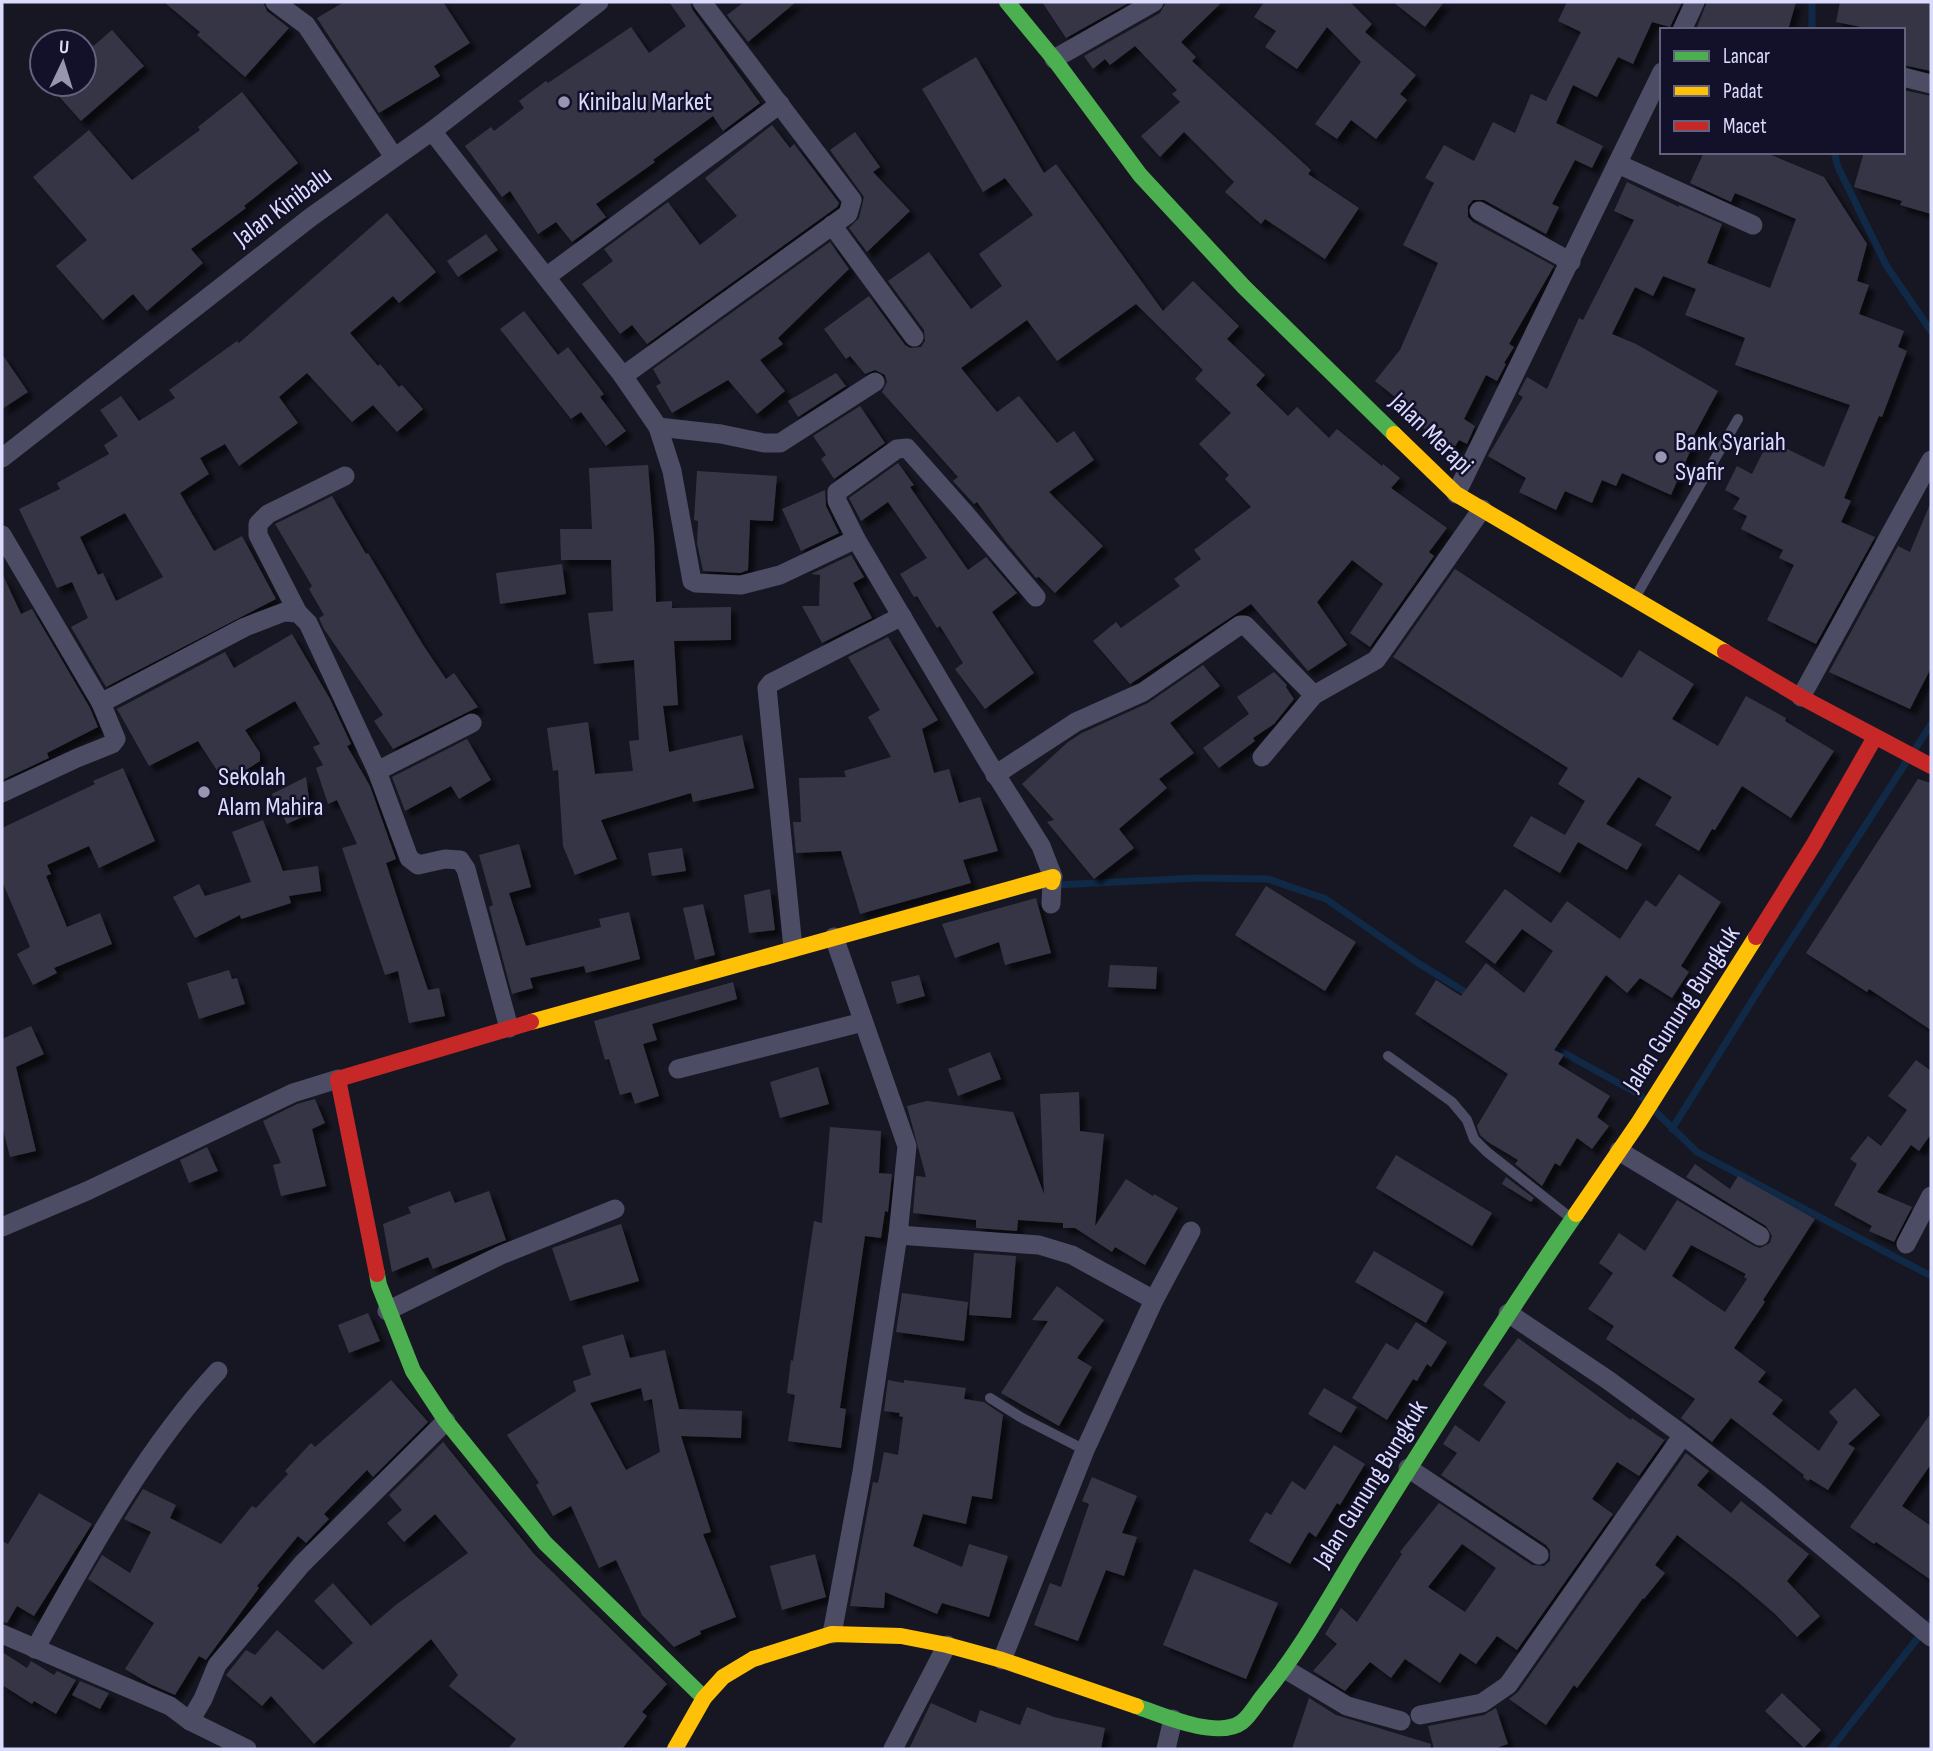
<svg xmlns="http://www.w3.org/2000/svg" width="1933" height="1751" font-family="'Sofia Sans Condensed',sans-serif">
<defs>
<filter id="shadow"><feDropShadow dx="6" dy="6" stdDeviation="2" flood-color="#0009"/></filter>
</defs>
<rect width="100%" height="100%" fill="#171723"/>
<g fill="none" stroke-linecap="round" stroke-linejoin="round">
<g stroke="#102946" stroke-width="7">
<polyline points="1812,30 1812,2"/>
<polyline points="1834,152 1838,167 1886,265 1931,331"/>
<polyline points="1914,751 1931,724"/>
<polyline points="1056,885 1197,878 1268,879 1326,899 1418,963 1470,995"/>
<polyline points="1548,1044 1640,1095 1646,1102"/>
<polyline points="1654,1110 1697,1152 1931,1276"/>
<polyline points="1672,1129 1760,988 1907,761"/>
<polyline points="1831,1749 1931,1621"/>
</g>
</g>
<g fill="#363545" fill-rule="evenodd" filter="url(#shadow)">
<polygon points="164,2 263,2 267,11 289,28 245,77 197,35 200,32"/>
<polygon points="344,2 443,2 470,43 434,66 440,76 379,113 317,18"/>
<polygon points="669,2 690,2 692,9 760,103 723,131 713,116 653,160 655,162 596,204 606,217 572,242 556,222 538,234 510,191 502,197 465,146 491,127 494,131 524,108 519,101 546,81 548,83 631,27 649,53 686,26"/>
<polygon points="744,2 796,2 748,42 727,15"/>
<polygon points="1042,2 1130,2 1066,38"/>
<polygon points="1166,2 1222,2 1181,42 1196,57 1192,61 1311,170 1308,174 1359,208 1325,259 1265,219 1261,224 1225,192 1234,182 1184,132 1160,157 1141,136 1180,102 1172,94 1177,90 1135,46 1110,65 1105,59 1093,69 1084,56 1160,13"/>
<polygon points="1264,2 1350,2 1372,24 1365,32 1416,75 1400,94 1407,100 1376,139 1351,120 1337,139 1315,124 1361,62 1327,27 1297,69 1265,47 1276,31 1254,17"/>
<polygon points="1393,2 1444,2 1425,27"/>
<polygon points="1567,2 1682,2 1670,27 1652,22 1633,64 1618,57 1597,97 1573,85 1556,123 1603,146 1592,168 1575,160 1552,204 1559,207 1546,234 1484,200 1473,200 1468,206 1468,217 1473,222 1554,266 1509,344 1514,347 1504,363 1506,364 1497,381 1486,375 1464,419 1475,426 1467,444 1459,440 1454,448 1420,426 1424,420 1375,381 1400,350 1438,263 1403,245 1434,183 1425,178 1444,145 1474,161 1493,122 1515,133 1531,94 1546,101 1581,32 1558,21"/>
<polygon points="1707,2 1796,2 1788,30 1705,30 1697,27"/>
<polygon points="1840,2 1931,2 1931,71 1903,65 1903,30 1876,30 1836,22"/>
<polygon points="112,30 144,66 81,121 48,84 84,84 84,54"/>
<polygon points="976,57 1044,173 1056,164 1163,311 1193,281 1239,326 1227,339 1265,375 1256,385 1288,416 1297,407 1329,438 1337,429 1382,466 1383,464 1400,478 1391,488 1447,528 1429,552 1434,556 1370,647 1350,633 1383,584 1352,560 1317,602 1347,645 1308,671 1251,604 1130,684 1093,641 1116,622 1121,628 1180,586 1174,579 1201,559 1194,550 1251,507 1225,479 1229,475 1199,444 1231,413 1195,379 1203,370 1136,304 1057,361 1027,320 961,368 997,412 1019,396 1057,443 1074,431 1094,460 1049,492 1103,546 1055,593 1039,577 1036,578 1006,542 977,502 974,504 953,481 958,477 882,392 887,382 885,375 875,370 865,374 850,356 846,359 824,329 869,296 905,345 910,348 921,347 925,341 924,330 888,281 929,252 971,309 1002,286 979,254 1033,215 1005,178 983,192 922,89"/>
<polygon points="1903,90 1931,96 1931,214 1900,205 1902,201 1854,187 1864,152 1903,152"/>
<polygon points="242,92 298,163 244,206 246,208 191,249 203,263 147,311 133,294 103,320 56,266 87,240 33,177 89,130 132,180 200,130 198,127"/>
<polygon points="772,125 790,148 794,144 839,203 837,207 647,344 632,325 620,334 582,284 613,261 604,249 668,202 700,245 737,216 705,178"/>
<polygon points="855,132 880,167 873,172 910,211 867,252 849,228 859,218 864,197 830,150"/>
<polygon points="1704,152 1764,152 1824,177 1867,244 1857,281 1869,285 1859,314 1904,331 1898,347 1907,351 1882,417 1879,416 1844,498 1851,501 1841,522 1875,537 1816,644 1767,620 1794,565 1779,558 1783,550 1741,529 1747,516 1733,509 1740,498 1725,490 1737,466 1752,474 1769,440 1824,467 1850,405 1735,365 1745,338 1685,315 1696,289 1663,276 1653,296 1635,287 1612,334 1636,344 1718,391 1693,437 1696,438 1671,495 1622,473 1616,486 1602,480 1592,503 1565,491 1556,510 1519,492 1526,478 1488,456 1523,397 1518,394 1527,377 1547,389 1579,318 1583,320 1634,220 1614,211 1627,182 1679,207 1679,205 1722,224 1707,263 1770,288 1796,219 1735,193 1731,202 1690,183"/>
<path d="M387,213L436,272L399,303L393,296L350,333L378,366L380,364L399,387L402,385L423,409L397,432L373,405L352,422L307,373L279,397L298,423L239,466L225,444L200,458L209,474L180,493L214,551L242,536L276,599L106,687L71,627L88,618L72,582L57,588L19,509L60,489L57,483L109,454L104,445L118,436L100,410L121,396L139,421L175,398L169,390L237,341L239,343ZM125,513L163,577L116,601L103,573L98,575L80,537Z"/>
<polygon points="486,234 498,250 458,277 447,261"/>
<polygon points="830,242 849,269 778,338 783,344 760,360 785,391 757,414 728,380 672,413 656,386 661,383 653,369"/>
<polygon points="524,311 558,355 568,347 604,394 600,397 626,431 606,446 581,412 571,419 500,329"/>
<polygon points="2,354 28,392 2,409"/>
<polygon points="836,373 846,386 798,417 788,401"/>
<polygon points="860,406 885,443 834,479 821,459 826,455 813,436"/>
<polygon points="898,463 914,485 910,487 968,570 986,557 1017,593 992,612 1034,673 985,709 955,669 963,663 940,626 937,628 917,596 914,597 900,574 927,558 888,502 861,521 849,498"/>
<polygon points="648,465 654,538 656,602 672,601 672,608 731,607 731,640 674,641 678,705 663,706 669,752 742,735 754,788 693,802 691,793 601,820 617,859 575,875 563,846 558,770 553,771 547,728 588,722 595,774 633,771 629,741 639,740 634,660 594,664 588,613 613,611 611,560 561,560 560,529 592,529 589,468"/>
<polygon points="697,471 777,476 773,521 750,520 748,570 740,573 703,571 697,543 698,521 694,520"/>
<polygon points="825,490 826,506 839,533 801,551 782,509"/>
<polygon points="332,496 366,554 368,553 423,645 446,679 454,673 478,707 393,749 374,721 383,715 324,629 319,618 324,615 309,589 312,586 275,524"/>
<polygon points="1931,502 1931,668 1910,709 1829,672 1898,546 1910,552"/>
<polygon points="851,555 864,577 853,583 872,618 822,643 802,606 819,606 820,575 811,574"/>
<polygon points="562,564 566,594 500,604 496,573"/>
<polygon points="1455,569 1622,678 1639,650 1694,684 1672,719 1718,746 1746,696 1786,718 1785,721 1834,751 1791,818 1742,786 1715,830 1712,829 1699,851 1655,825 1672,797 1638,777 1606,824 1642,844 1627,870 1578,842 1560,873 1513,846 1531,816 1565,835 1585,801 1558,784 1568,768 1393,657"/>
<polygon points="2,573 21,614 32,609 90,708 98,727 47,753 49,758 2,780"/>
<polygon points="292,634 330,699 351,744 347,746 370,786 396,859 386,863 399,903 428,990 439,988 445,1016 409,1023 398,971 385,975 342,848 357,844 337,800 328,804 316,768 323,765 313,747 320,744 295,701 245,730 260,753 260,761 225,783 198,741 149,766 117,709 225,652 234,668"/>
<polygon points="888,637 938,720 922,729 934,773 949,769 959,803 980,797 998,851 963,860 971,883 860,914 841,851 796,853 793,822 801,822 799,778 846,777 844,771 891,757 868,717 880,710 848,657"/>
<polygon points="1203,665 1220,686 1170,723 1194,753 1159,779 1167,788 1119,829 1134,848 1094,879 1047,822 1054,820 1022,784 1068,742 1082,733 1148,703"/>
<polygon points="1274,672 1287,685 1286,687 1294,699 1274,724 1253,738 1255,741 1219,768 1203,748 1249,714 1237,697"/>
<polygon points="467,739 491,780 459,799 451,786 405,811 392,777"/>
<polygon points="123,768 155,841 99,868 89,846 47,865 51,874 46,876 67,927 100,913 112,944 54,968 57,973 33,985 17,954 30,947 2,881 2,828 95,784 93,781"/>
<polygon points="306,777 311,813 287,824 272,794"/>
<polygon points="1918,779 1931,783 1931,1030 1869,989 1867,992 1806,953"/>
<polygon points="263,820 283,871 318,866 321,891 289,896 291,903 241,919 240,915 195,938 173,897 199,884 205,896 251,882 232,832"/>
<polygon points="519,844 531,887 509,893 526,946 601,927 599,919 629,912 640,959 586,973 584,966 530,978 533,988 512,994 489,907 493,905 479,855"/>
<polygon points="682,848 686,871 652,876 648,853"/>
<polygon points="1679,874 1721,902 1681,966 1689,972 1672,998 1640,978 1627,993 1606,975 1554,1050 1564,1055 1558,1064 1610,1096 1597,1117 1609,1126 1592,1149 1577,1138 1560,1166 1555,1163 1542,1186 1515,1164 1518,1160 1488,1142 1480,1135 1477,1126 1508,1074 1415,1014 1436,980 1461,996 1486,963 1524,993 1553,951 1522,929 1495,964 1465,942 1505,889 1551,923 1567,901 1620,939 1646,900 1656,907"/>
<polygon points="1266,886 1356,942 1325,991 1235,935"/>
<polygon points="770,889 775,930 749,933 744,895"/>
<polygon points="1036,898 1051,953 1005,965 999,942 955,958 942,924"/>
<polygon points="703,904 715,955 695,960 683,908"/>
<polygon points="1110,965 1157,967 1156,989 1108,987"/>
<polygon points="229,970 232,979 237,978 245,1004 199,1019 187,983"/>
<polygon points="919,975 925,996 897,1004 891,982"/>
<polygon points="733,982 737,999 652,1024 657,1040 643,1044 659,1096 635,1104 631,1092 620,1095 609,1059 605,1060 594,1021"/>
<polygon points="31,1026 44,1054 16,1067 36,1151 10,1157 2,1125 2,1039"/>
<polygon points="990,1052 1001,1079 958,1096 948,1069"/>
<polygon points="1916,1060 1931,1071 1931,1134 1919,1151 1911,1145 1877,1192 1912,1207 1894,1242 1869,1231 1872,1226 1834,1205 1857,1164 1850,1159 1868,1136 1881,1146 1907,1110 1888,1096"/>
<polygon points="818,1067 829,1104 780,1118 770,1082"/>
<polygon points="1079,1092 1080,1131 1104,1134 1095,1226 1126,1179 1153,1196 1154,1194 1178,1208 1145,1265 1115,1247 1112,1252 1075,1228 1063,1228 1063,1223 1018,1220 1017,1231 976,1228 976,1220 913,1213 916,1176 926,1177 907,1106 927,1101 1013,1112 1044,1194 1040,1094"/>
<polygon points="315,1099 325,1123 312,1129 326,1186 281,1196 273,1165 281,1163 263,1121 297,1104"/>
<polygon points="830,1127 881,1131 879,1173 892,1174 888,1212 885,1211 881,1238 865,1236 840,1408 846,1409 841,1448 788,1441 795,1395 787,1393 791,1360 793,1361 814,1221 822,1223"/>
<polygon points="207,1147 218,1171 189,1183 180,1160"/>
<polygon points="1396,1155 1492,1213 1472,1246 1376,1188"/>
<path d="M1695,1164L1730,1189L1738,1176L1815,1219L1763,1300L1765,1302L1734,1348L1766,1372L1758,1382L1783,1400L1772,1414L1819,1451L1838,1422L1829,1412L1855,1388L1880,1415L1848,1444L1855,1448L1828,1490L1810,1479L1808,1481L1803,1477L1804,1475L1731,1418L1712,1442L1681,1418L1695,1399L1606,1339L1614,1326L1588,1309L1613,1273L1599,1263L1619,1233L1645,1251L1677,1200L1754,1246L1760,1248L1770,1243L1772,1236L1766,1226L1686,1177ZM1691,1245L1746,1274L1744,1277L1747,1279L1725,1312L1672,1276Z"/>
<polygon points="1506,1177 1534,1198 1531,1202 1502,1184"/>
<polygon points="450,1191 455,1203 489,1191 506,1240 433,1269 428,1257 392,1272 383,1224 411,1213 408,1207"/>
<polygon points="621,1224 639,1281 570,1301 552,1248"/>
<polygon points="1374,1251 1444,1292 1426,1323 1355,1282"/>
<polygon points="974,1253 1016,1256 1011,1318 969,1315"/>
<polygon points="1057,1286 1104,1320 1077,1358 1092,1367 1059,1426 1001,1393 1048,1321 1032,1320"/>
<polygon points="902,1293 968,1302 964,1341 896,1332"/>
<polygon points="368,1313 380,1341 349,1353 338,1325"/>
<polygon points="1416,1322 1447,1342 1431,1367 1427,1364 1417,1381 1413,1379 1387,1420 1352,1398 1386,1343 1398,1350"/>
<path d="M623,1334L630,1358L665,1350L679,1409L742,1411L741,1438L681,1436L711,1532L703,1534L736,1617L700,1631L701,1634L674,1647L642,1615L616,1560L599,1568L571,1506L553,1516L536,1485L539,1483L507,1435L576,1391L573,1381L591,1375L582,1346ZM641,1388L644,1401L652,1399L660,1452L626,1470L590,1403Z"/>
<path d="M1518,1338L1631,1420L1632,1418L1664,1440L1666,1438L1639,1476L1617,1462L1592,1499L1613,1514L1517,1650L1497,1636L1476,1664L1460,1653L1440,1683L1405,1659L1391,1678L1370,1662L1345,1691L1313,1671L1337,1644L1325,1634L1341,1608L1357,1622L1402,1554L1400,1552L1439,1503L1532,1565L1544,1566L1550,1561V1550L1546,1545L1441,1475L1457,1453L1443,1444L1455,1425L1479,1442L1506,1402L1483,1385ZM1462,1544L1496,1568L1465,1612L1428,1587Z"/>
<polygon points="391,1380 428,1422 373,1477 367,1470 324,1514 329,1519 306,1543 298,1536 257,1586 259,1588 206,1660 199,1656 175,1695 148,1683 125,1669 154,1623 88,1579 102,1555 130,1573 151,1532 124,1519 143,1489 176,1505 170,1518 221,1544 252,1506 256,1508 288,1474 285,1471 311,1443 315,1447"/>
<polygon points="888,1380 904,1383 904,1380 966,1388 964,1399 984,1402 1003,1415 992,1499 972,1496 966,1524 923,1514 913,1546 962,1567 969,1544 1008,1556 989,1617 942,1603 937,1614 885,1592 884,1608 850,1606 873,1482 878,1483 884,1452 898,1455 903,1417 899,1416 900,1413 884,1411"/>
<polygon points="1324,1388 1357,1407 1341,1433 1308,1414"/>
<polygon points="1931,1413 1931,1464 1902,1506 1931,1526 1931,1580 1876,1542 1874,1544 1850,1527"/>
<polygon points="443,1442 534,1554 667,1684 642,1712 647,1716 622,1749 508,1749 516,1739 449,1686 458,1675 431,1639 314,1744 271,1696 262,1706 226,1675 246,1650 255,1655 277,1630 323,1670 353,1643 314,1601 333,1583 371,1626 397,1604 468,1553 435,1514 404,1542 387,1523 402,1510 389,1495"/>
<polygon points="1334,1445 1365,1464 1340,1505 1337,1503 1316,1537 1309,1532 1290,1564 1249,1541 1266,1512 1271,1515 1292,1481 1305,1490"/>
<polygon points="1686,1453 1709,1471 1697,1485 1731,1513 1741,1501 1809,1554 1787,1581 1820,1616 1797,1637 1775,1614 1739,1583 1677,1535 1655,1565 1665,1573 1644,1599 1643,1598 1577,1688 1574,1685 1546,1725 1509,1699 1518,1692"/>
<polygon points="1092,1477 1137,1496 1122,1533 1137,1537 1124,1576 1106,1570 1078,1641 1034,1625 1050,1583 1061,1587 1089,1504 1082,1501"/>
<polygon points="39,1493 92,1524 34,1616 17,1606 7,1623 2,1622 2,1541 8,1544"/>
<polygon points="815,1554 826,1597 782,1610 770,1566"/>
<polygon points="1194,1569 1278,1603 1246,1679 1163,1645"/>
<polygon points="2,1652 27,1668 31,1661 54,1675 57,1671 76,1680 56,1714 34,1701 32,1704 2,1685"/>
<polygon points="80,1681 109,1693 100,1709 72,1695"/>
<polygon points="1782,1693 1821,1730 1804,1748 1765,1711"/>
<polygon points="1309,1698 1336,1715 1431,1744 1430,1749 1292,1749"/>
<polygon points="931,1703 976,1723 980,1710 1020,1725 1027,1707 1054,1717 1105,1728 1101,1749 909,1749"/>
<polygon points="1496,1708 1508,1744 1493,1749 1434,1749 1428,1726 1484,1715"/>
</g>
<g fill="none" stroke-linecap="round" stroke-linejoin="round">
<g stroke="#4c4d64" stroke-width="10">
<polyline points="1636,596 1738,419"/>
<polyline points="1388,1056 1452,1102 1467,1120 1474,1139 1487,1152 1572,1219"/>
<polyline points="990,1398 1022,1418 1085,1450"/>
</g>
<g stroke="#4c4d64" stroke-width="19">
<polyline points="275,2 306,25 394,157"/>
<polyline points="1682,30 1695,2"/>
<polyline points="1054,59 1154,2"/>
<polyline points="1903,77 1931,84"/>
<polyline points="432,131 623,376 658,427 672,471 692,581 696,583 741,585 780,575 856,539 988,762 1041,846 1053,877"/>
<polyline points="1618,164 1753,225"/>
<polyline points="1479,211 1571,262"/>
<polyline points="832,225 914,337"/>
<polyline points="546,277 780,104"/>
<polyline points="623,376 848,214 852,200 702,2"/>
<polyline points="658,427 721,434 764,443 780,443 875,382"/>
<polyline points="2,458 311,217 432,131 599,2"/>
<polyline points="1456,494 1662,72"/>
<polyline points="2,535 101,703 116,739 112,744 77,758 2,793"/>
<polyline points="856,539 837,501 837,492 897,449 907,448 963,511 1036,597"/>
<polyline points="298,613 258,535 258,524 268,514 345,476"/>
<polyline points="1801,697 1931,460"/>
<polyline points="101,703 245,627 284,612 298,613 308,623 377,771 409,858 418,865 445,859 460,860 466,869 509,1028"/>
<polyline points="1262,757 1314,695"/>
<polyline points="377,771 472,723"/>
<polyline points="995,775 1076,722 1143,692 1240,625 1245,625 1314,695 1376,660 1482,509"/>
<polyline points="1051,904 1052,882"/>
<polyline points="793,948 767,688 771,683 902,616"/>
<polyline points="678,1069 863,1022"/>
<polyline points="1619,1151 1760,1236"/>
<polyline points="2,1227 87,1191 293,1093 338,1079"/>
<polyline points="898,1235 1039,1245 1072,1255 1154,1300 1085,1450 1002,1660"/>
<polyline points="1906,1244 1931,1196"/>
<polyline points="1154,1300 1191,1231"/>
<polyline points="387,1311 501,1255 615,1209"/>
<polyline points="1508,1313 1608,1380 1683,1435 1759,1494 1931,1637"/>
<polyline points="1408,1468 1539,1555"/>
<polyline points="2,1634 170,1706 190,1721 247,1749"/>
<polyline points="832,1634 862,1472 898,1235 907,1146 834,937"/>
<path d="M35,1649C89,1553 143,1452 218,1371"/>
<polyline points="1285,1669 1347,1706 1401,1721"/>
<polyline points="1420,1715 1482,1703 1508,1685 1683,1435"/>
<polyline points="190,1721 203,1699 217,1665 302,1564 446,1421"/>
<polyline points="893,1749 947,1645"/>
<polyline points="1166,1749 1173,1719"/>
</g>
<g stroke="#4caf50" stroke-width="16">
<polyline points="1007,2 1054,59 1140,175 1244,287 1394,434"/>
<polyline points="377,1274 379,1285 413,1371 446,1421 545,1543 704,1698"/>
<path d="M1136,1706C1161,1715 1218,1740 1242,1722C1250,1716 1256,1705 1262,1697C1297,1655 1324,1607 1352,1560C1425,1443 1498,1327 1576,1214"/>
</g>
<g stroke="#ffc107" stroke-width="16">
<polyline points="1394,434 1456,494 1725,652"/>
<polyline points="531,1022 1053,877 1052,882"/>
<polyline points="1576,1214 1639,1122 1756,937"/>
<polyline points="675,1749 704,1698 723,1677 753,1659 832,1634 901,1636 947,1645 1002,1660 1136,1706"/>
</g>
<g stroke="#c62828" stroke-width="16">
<polyline points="1725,652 1801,697 1931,766"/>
<polyline points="1756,937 1814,844 1875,737"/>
<polyline points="377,1274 338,1079 531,1022"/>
</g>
</g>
<g fill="#9696b1" stroke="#131129" stroke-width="2.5">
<circle cx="564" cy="102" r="7"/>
<circle cx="1661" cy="457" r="7"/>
<circle cx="204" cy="792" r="7"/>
</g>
<g text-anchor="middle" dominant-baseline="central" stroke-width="5" stroke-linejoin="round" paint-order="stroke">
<g font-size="26" fill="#dbdbfe" stroke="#131129" text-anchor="start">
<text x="578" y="102">Kinibalu Market</text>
<text x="1675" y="442">Bank Syariah<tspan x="1675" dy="30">Syafir</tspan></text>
<text x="218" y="777">Sekolah<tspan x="218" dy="30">Alam Mahira</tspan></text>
</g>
<g font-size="26" fill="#dbdbfe" stroke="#131129">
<text transform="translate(283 207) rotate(-37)">Jalan Kinibalu</text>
<text transform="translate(1431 434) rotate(44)">Jalan Merapi</text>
<text transform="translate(1682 1009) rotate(-57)">Jalan Gunung Bungkuk</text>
<text transform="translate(1371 1484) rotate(-58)">Jalan Gunung Bungkuk</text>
</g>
</g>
<rect width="1933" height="1751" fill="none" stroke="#dbdbfe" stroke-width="7"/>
<rect x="1660" y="28" width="245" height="126" fill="#131129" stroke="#63627e" stroke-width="2"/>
<rect x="1674" y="51" width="35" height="10" fill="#4caf50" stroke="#63627e" stroke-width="2"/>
<text x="1723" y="63" font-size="21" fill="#dbdbfe">Lancar</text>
<rect x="1674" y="86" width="35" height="10" fill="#ffc107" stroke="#63627e" stroke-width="2"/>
<text x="1723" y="98" font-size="21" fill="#dbdbfe">Padat</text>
<rect x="1674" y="121" width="35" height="10" fill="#c62828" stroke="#63627e" stroke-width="2"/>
<text x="1723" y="133" font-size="21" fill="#dbdbfe">Macet</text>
<g transform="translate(63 63) rotate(4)"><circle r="33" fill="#131129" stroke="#63627e" stroke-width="2"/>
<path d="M0-5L12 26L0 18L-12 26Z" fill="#9696b1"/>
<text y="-10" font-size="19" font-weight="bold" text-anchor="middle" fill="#dbdbfe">U</text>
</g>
</svg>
